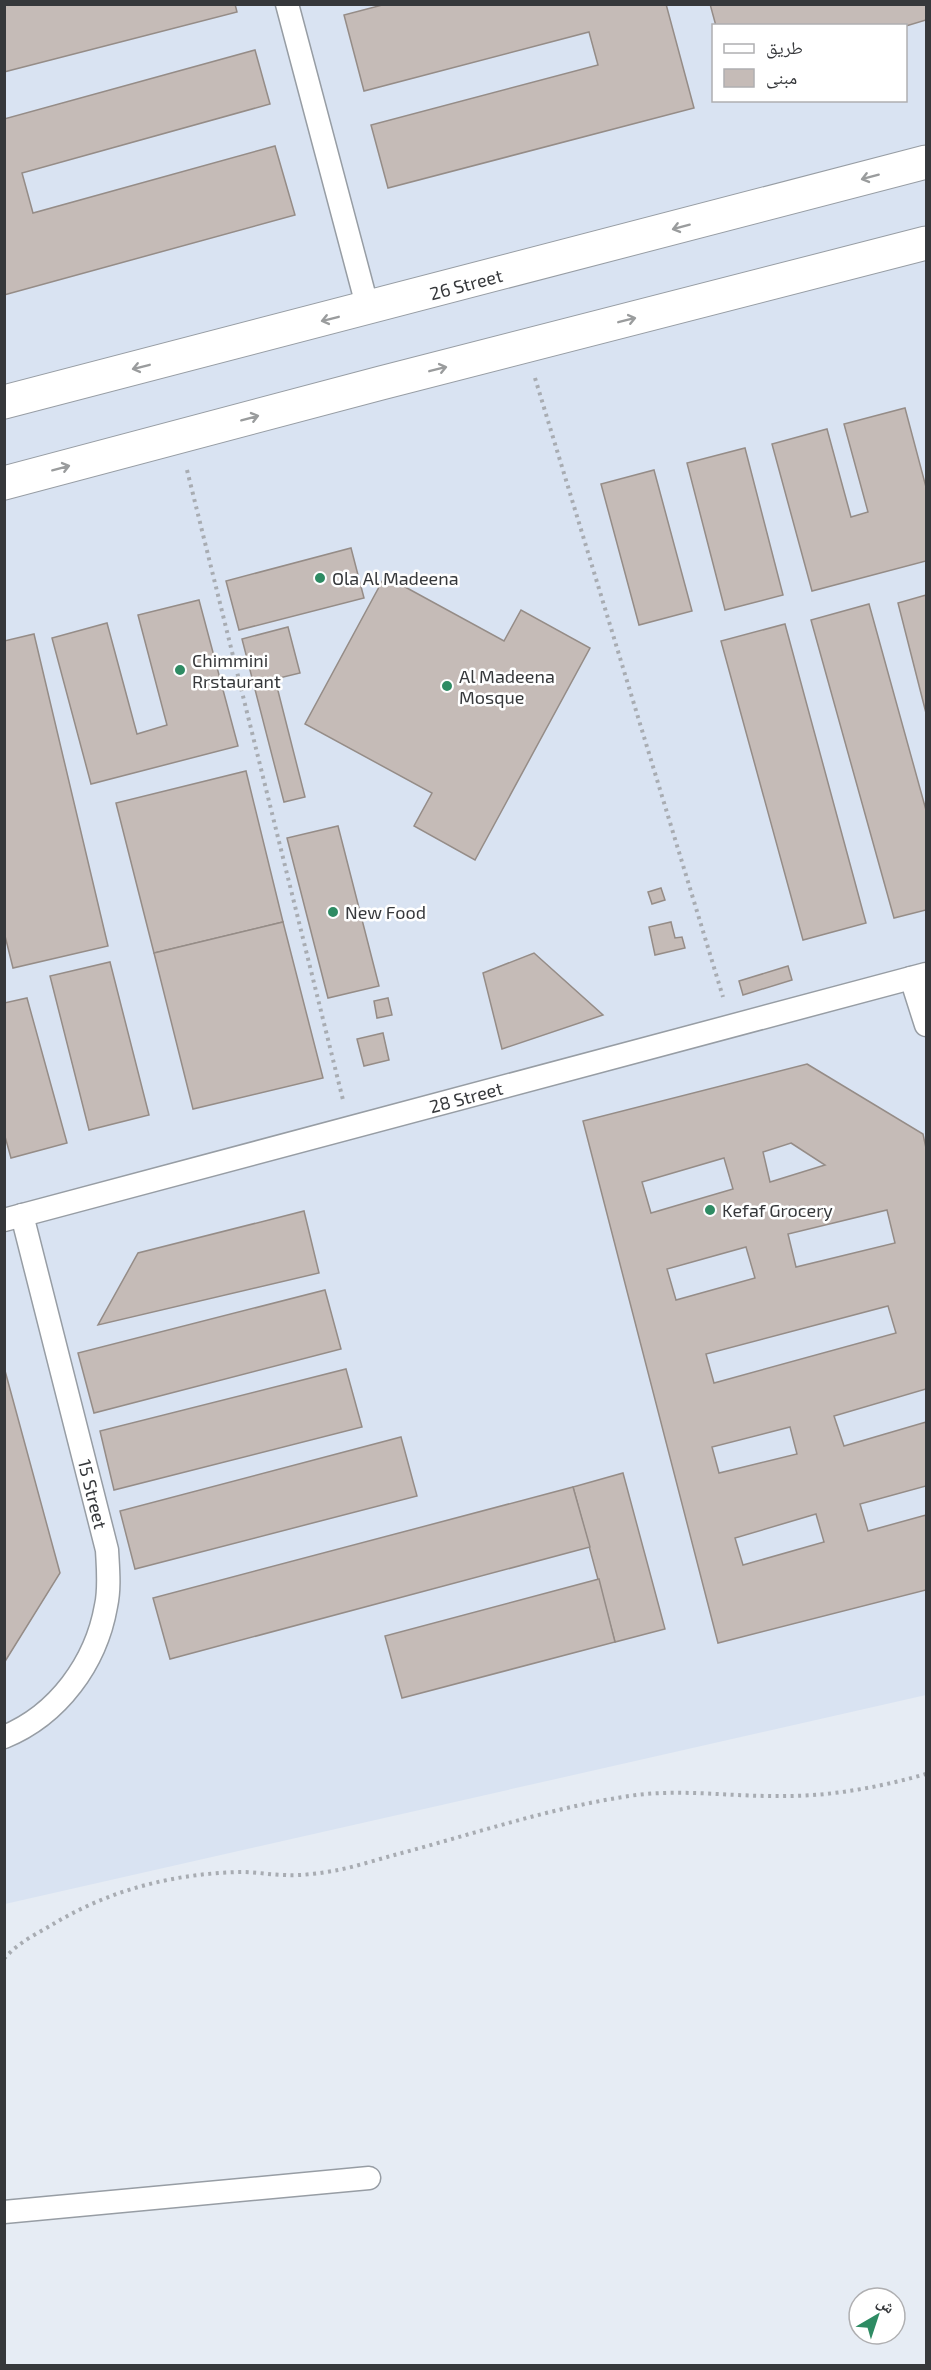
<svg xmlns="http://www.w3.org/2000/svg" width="931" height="2370" font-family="'Exo 2','Noto Naskh Arabic',sans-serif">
<rect width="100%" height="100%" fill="#e6ecf4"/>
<path fill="#d9e3f2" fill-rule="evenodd" d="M4,5H926V1695L5,1904ZM714,26H906V100H714Z"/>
<g fill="#c5bbb7" stroke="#958c87" stroke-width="1.5" fill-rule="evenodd">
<polygon points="4,4 235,4 237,12 4,72"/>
<polygon points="386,4 666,4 694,108 388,188 371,125 598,65 589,32 364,91 344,15"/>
<polygon points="710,4 926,4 926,20 906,26 716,26"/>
<polygon points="255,50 270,104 22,173 33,213 275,146 295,215 4,295 4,119"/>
<polygon points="905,408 926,487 926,561 812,591 772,444 827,429 851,517 868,512 844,424"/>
<polygon points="745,448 783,595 725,610 687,463"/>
<polygon points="654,470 692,611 639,625 601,484"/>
<polygon points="351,548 364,598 239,630 226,581"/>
<polygon points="385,576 504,641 521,610 590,648 475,860 414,826 432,793 305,724"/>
<polygon points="926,595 926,713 898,603"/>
<polygon points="199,600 238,746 91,784 52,638 107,623 137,734 167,725 138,615"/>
<polygon points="869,604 926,810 926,910 894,918 811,620"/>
<polygon points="785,624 866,923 803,940 721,641"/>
<polygon points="288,627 300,673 275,679 305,797 284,802 242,639"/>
<polygon points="34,634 108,946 13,968 4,932 4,641"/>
<polygon points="246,771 283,922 154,953 116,803"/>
<polygon points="338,826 379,986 328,998 287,838"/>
<polygon points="661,888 665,900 652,904 648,892"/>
<polygon points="283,922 323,1078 193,1109 154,953"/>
<polygon points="671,922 675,938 682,937 685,948 655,955 649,927"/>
<polygon points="534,953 603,1015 502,1049 483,973"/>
<polygon points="110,962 149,1115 89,1130 50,976"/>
<polygon points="788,966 792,980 743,995 739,981"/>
<polygon points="27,998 67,1143 11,1158 4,1133 4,1003"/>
<polygon points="388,998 392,1015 377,1018 374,1001"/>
<polygon points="383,1033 389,1060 364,1066 357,1039"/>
<path d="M807,1064L923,1134L926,1148V1389L834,1416L844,1446L926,1422V1486L860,1504L868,1531L926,1515V1590L718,1643L583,1121ZM791,1143L825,1165L770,1182L763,1152ZM724,1158L733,1189L651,1213L642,1182ZM887,1210L895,1243L796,1267L788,1234ZM746,1247L755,1278L676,1300L667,1269ZM888,1306L896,1333L714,1383L706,1354ZM790,1427L797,1454L719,1473L712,1447ZM816,1514L824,1542L743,1565L735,1538Z"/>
<polygon points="304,1211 319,1273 98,1325 138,1253"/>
<polygon points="325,1290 341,1349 94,1413 78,1353"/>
<polygon points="4,1367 60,1573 4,1663"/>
<polygon points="346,1369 362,1427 114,1490 100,1431"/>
<polygon points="401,1437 417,1496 135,1569 120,1511"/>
<polygon points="623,1473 665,1629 615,1642 573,1487"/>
<polygon points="573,1487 590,1547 170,1659 153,1598"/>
<polygon points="599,1579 615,1642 402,1698 385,1636"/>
</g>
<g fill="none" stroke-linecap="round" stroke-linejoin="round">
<g stroke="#979da4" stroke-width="25">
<g id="service">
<polyline points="287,4 368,309"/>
<polyline points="911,978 926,1025"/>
<polyline points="4,1220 926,974"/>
<path d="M4,1737C58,1715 96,1663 106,1606C110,1588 108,1569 107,1550L22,1215"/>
<polyline points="4,2212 369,2178"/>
</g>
</g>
<g stroke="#979da4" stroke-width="35">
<g id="tertiary">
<polyline points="4,402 926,162"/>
<polyline points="4,483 381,383 926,243"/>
</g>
</g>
<g stroke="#a8acb2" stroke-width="4" stroke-dasharray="3 4.5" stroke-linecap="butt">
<polyline points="535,378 723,997"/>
<polyline points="187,470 343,1100"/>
<path d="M4,1959C17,1943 38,1933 55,1923C112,1889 176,1873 243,1872C257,1872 271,1875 286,1875C302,1876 322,1873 338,1870C358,1866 379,1859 398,1854C477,1833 556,1806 636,1795C685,1789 735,1797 785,1796C833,1796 880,1787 926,1774"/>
</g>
<use href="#service" stroke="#fff" stroke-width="22"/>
<use href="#tertiary" stroke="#fff" stroke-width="33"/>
</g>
<defs><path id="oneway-shaft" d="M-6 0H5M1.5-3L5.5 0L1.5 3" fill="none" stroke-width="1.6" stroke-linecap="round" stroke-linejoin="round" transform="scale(1.5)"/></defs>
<g stroke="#9a9c9d">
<use href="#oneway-shaft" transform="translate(870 177) rotate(165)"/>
<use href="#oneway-shaft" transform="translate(681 227) rotate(165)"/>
<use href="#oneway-shaft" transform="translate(330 319) rotate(166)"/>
<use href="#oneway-shaft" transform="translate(627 320) rotate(-14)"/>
<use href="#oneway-shaft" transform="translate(141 367) rotate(166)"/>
<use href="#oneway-shaft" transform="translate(438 369) rotate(-14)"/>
<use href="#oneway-shaft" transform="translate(250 418) rotate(-15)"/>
<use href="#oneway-shaft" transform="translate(61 468) rotate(-15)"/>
</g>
<g fill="#2e8b63" stroke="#fff" stroke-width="2">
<circle cx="320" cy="578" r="6"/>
<circle cx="180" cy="670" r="6"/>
<circle cx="447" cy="686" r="6"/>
<circle cx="333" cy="912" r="6"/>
<circle cx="710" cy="1210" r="6"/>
</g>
<g text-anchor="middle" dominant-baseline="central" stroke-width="5" stroke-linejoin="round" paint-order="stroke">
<g font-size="18" fill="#36383b" stroke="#fff">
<text transform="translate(466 284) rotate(-15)">26 Street</text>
<text transform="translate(466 1097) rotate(-15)">28 Street</text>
<text transform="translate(93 1494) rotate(76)">15 Street</text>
</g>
<g font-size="18" fill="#36383b" stroke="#fff" text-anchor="start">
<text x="332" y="578">Ola Al Madeena</text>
<text x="192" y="660">Chimmini<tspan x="192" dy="21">Rrstaurant</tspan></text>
<text x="459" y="676">Al Madeena<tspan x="459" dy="21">Mosque</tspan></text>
<text x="345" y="912">New Food</text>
<text x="722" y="1210">Kefaf Grocery</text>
</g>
</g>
<rect width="931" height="2370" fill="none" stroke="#36383b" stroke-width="12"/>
<rect x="712" y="24" width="195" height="78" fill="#ffffff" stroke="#afafb1" stroke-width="1.5"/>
<rect x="724" y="44" width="30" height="9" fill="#ffffff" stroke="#afafb1" stroke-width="1.5"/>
<text x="766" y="54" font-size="18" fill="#36383b">طريق</text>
<rect x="724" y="69" width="30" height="18" fill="#c5bbb7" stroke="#afafb1" stroke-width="1.5"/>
<text x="766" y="84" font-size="18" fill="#36383b">مبنى</text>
<g transform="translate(877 2316) rotate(39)"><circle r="28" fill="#ffffff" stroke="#afafb1" stroke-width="1.5"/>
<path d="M0-4.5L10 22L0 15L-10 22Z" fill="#2e8b63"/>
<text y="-9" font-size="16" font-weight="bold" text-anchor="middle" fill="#36383b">ش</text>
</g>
</svg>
